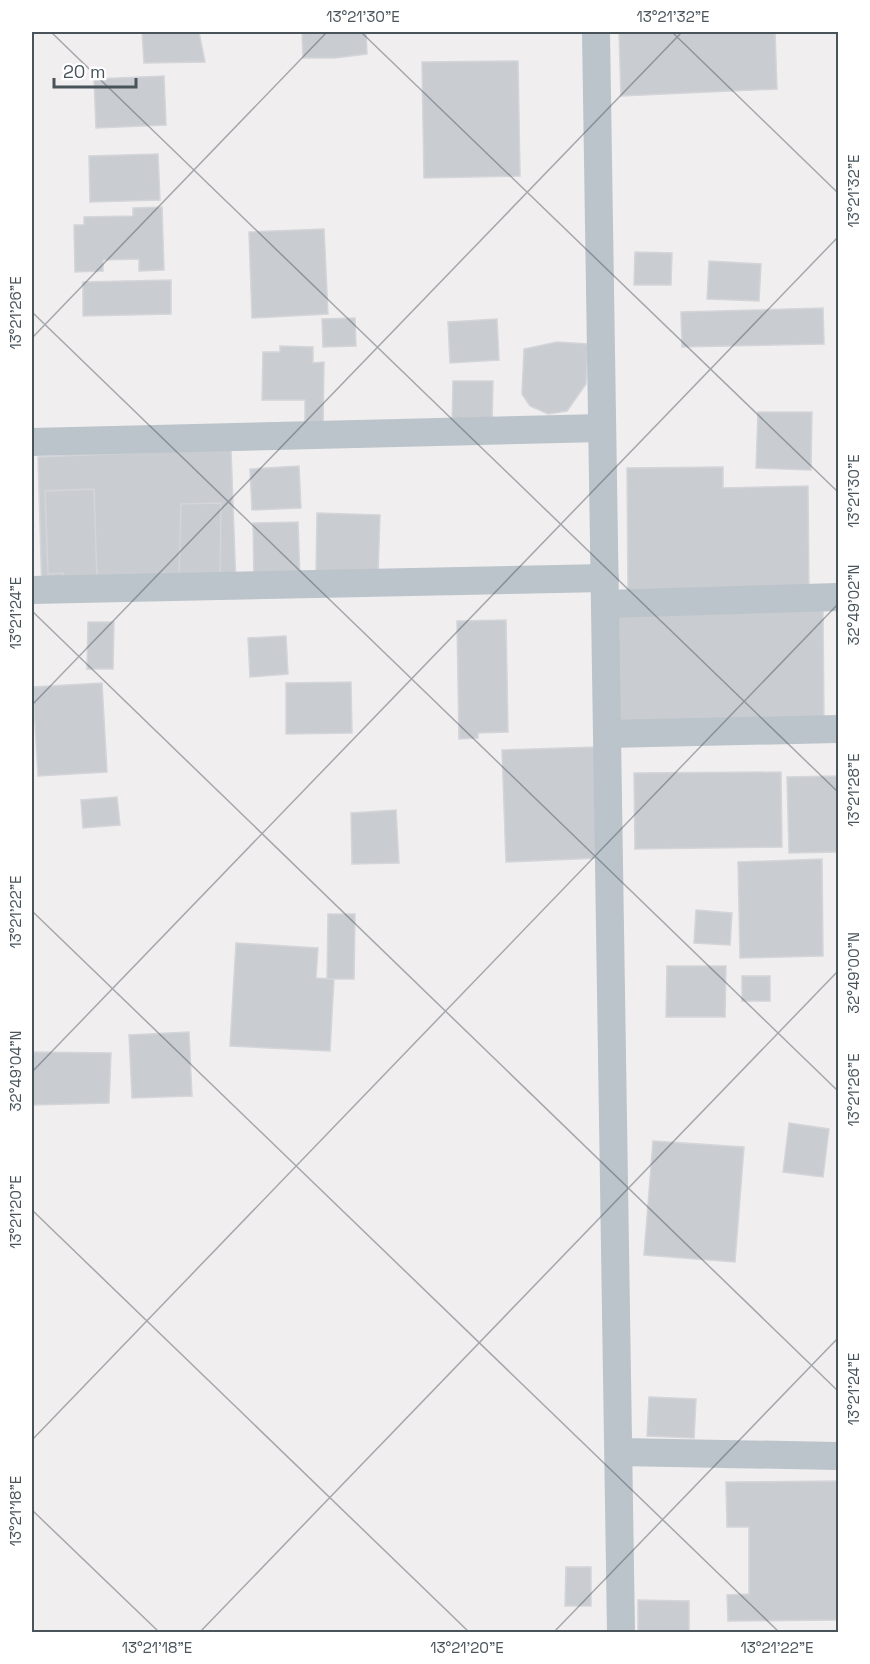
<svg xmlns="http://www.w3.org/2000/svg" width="870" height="1664" font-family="'Space Grotesk',sans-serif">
<rect width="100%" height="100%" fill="#f1eeef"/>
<g fill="#c9ccd0" stroke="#d3d5d9" stroke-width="1.5">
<polygon points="142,32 199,32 205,62 144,63"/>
<polygon points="302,32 366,32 367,54 334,58 303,58"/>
<polygon points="619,32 775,32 777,89 621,96"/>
<polygon points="518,61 520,176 424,178 422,62"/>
<polygon points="164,76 166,125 96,128 94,79"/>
<polygon points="158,154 160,200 90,202 89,156"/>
<polygon points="162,207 164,270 139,271 139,259 103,260 103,271 75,272 74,225 84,225 84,217 133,216 133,208"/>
<polygon points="324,229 328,314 252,318 249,232"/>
<polygon points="635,252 672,253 671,285 634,285"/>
<polygon points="709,261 761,264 759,301 707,299"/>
<polygon points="171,280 171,314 83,316 83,282"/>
<polygon points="823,308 824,344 682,347 681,312"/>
<polygon points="355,318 356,346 323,347 322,319"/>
<polygon points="497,319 499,360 450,363 448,322"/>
<polygon points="557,342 588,344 586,384 567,411 548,414 530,406 522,394 524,349"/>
<polygon points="280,346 313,347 313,363 324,362 323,429 305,429 305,400 262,400 263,352 280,352"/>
<polygon points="453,381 493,381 492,426 452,425"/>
<polygon points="758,412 812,412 811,470 756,468"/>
<polygon points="231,449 236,587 42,595 38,457"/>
<polygon points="299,466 301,508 252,510 250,469"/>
<polygon points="723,467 723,488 808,486 809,595 628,598 627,468"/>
<polygon points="94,489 97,581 63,582 63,573 48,574 45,491"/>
<polygon points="221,503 220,581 179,580 181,504"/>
<polygon points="317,513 380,515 378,574 316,573"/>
<polygon points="298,522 300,579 254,581 253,523"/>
<polygon points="823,610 824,721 619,724 618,612"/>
<polygon points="506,620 508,732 478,733 478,738 459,739 457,621"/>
<polygon points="88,622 114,622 113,669 87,669"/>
<polygon points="286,636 288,674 250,677 248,638"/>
<polygon points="351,682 352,733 286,734 286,683"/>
<polygon points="102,683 107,772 38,776 33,687"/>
<polygon points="595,747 599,858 506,862 502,750"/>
<polygon points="781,772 782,847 635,849 634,773"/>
<polygon points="838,776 838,852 789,853 787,777"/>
<polygon points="117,797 120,825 83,828 81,800"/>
<polygon points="396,810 399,863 352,864 351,813"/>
<polygon points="822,859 823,956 740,958 738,862"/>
<polygon points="696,910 732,913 730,945 694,943"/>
<polygon points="328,914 355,914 354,979 327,979"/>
<polygon points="236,943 318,948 316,978 334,979 330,1051 230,1046"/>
<polygon points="667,966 726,966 725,1017 666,1017"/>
<rect x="742" y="976" width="28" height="25"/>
<polygon points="189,1032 192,1096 132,1098 129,1035"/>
<polygon points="32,1052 111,1053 109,1103 32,1105"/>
<polygon points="789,1123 829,1129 823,1177 783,1172"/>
<polygon points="653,1141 744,1147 735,1262 644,1255"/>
<polygon points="649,1397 696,1399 694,1438 647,1436"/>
<polygon points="838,1481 838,1620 728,1621 727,1595 749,1594 749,1527 727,1527 726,1482"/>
<polygon points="566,1567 591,1567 591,1606 565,1606"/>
<polygon points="638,1600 689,1601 689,1632 638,1632"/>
</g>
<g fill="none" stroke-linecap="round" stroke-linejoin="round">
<g stroke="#bbc4ca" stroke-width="28">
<polyline points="596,32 621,1632"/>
<polyline points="32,442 602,428"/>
<polyline points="32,590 605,578"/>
<polyline points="605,604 838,597"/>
<polyline points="607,734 838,729"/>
<polyline points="619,1452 838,1456"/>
</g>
</g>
<path fill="none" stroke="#48535a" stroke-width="1.5" stroke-opacity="0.45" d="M51,32L838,792M361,32L838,492M672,32L838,193M32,312L838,1091M32,338L327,32M32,611L838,1391M32,705L682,32M32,911L779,1632M32,1072L838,237M32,1210L469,1632M32,1440L838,604M32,1510L159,1632M200,1632L838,971M554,1632L838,1338"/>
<rect width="870" height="1664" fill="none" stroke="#ffffff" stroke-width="66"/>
<path d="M54 78v9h82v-9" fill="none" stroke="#48535a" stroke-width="3"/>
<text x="63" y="78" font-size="18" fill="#48535a" stroke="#ffffff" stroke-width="4.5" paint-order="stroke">20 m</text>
<rect x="33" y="33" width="804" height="1598" fill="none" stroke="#48535a" stroke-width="2"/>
<g font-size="15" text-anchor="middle" fill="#48535a">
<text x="363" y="22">13°21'30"E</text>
<text x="673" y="22">13°21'32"E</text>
<text transform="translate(854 191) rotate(-90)" y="5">13°21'32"E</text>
<text transform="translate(16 313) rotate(-90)" y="5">13°21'26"E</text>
<text transform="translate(854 491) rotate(-90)" y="5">13°21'30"E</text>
<text transform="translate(854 605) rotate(-90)" y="5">32°49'02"N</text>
<text transform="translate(16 613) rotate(-90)" y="5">13°21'24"E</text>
<text transform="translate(854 790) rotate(-90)" y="5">13°21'28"E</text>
<text transform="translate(16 912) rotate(-90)" y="5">13°21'22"E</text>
<text transform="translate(854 973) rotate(-90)" y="5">32°49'00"N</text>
<text transform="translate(16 1071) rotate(-90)" y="5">32°49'04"N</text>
<text transform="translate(854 1090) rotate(-90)" y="5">13°21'26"E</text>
<text transform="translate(16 1212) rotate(-90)" y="5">13°21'20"E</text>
<text transform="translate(854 1389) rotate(-90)" y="5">13°21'24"E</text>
<text transform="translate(16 1511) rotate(-90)" y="5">13°21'18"E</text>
<text x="157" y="1653">13°21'18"E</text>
<text x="467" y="1653">13°21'20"E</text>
<text x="777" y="1653">13°21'22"E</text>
</g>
</svg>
